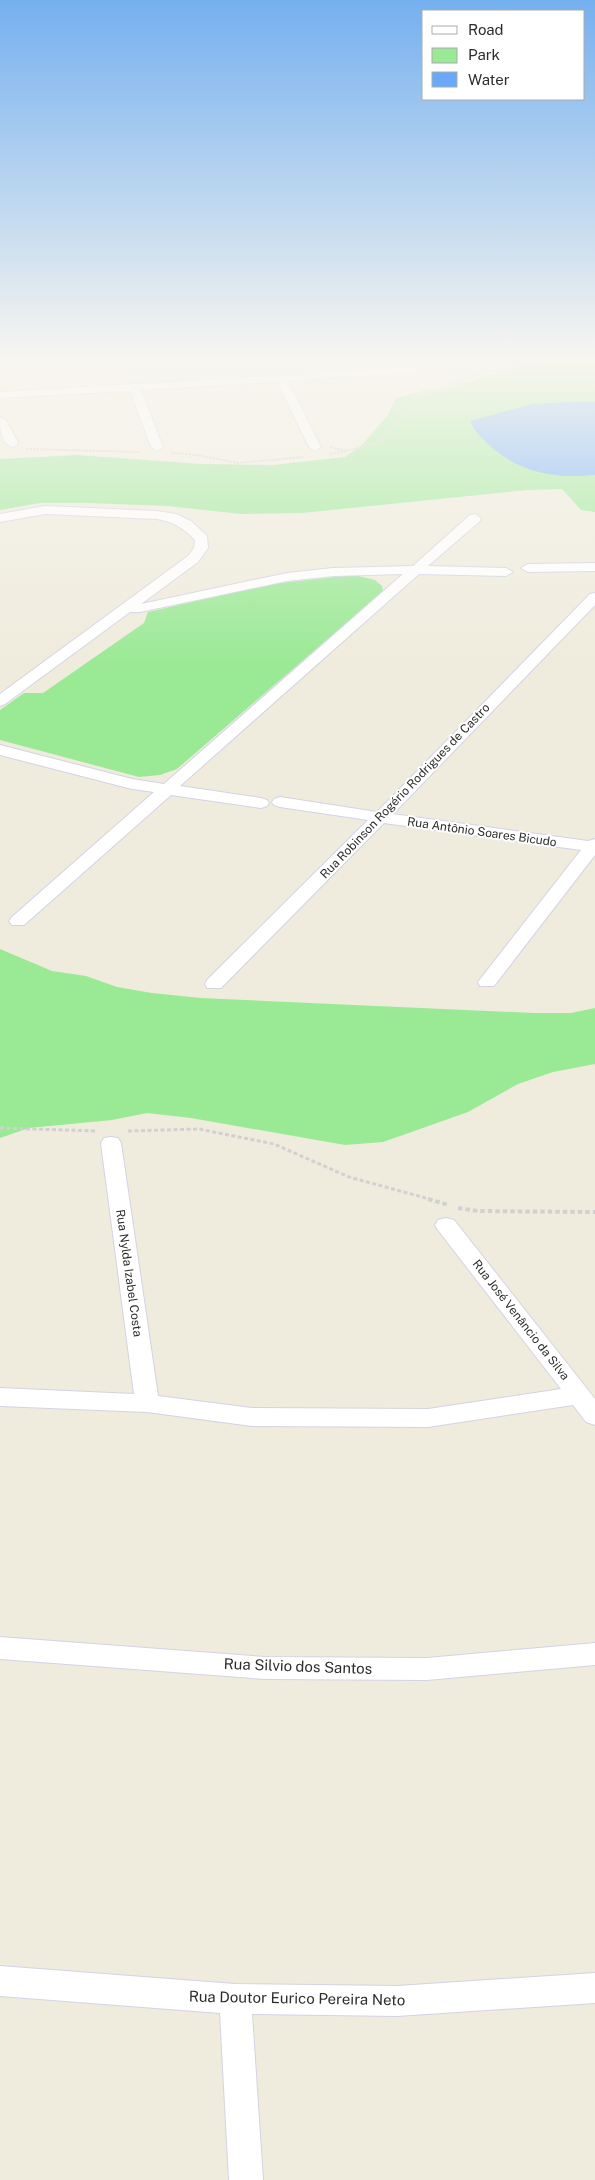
<svg xmlns="http://www.w3.org/2000/svg" width="595" height="2180" font-family="'Public Sans',sans-serif">
<rect width="100%" height="100%" fill="#efecdd"/>
<g fill="#9ae995">
<polygon points="577,360 595,360 595,512 581,510 562,489 527,490 302,513 241,514 167,506 86,503 40,503 0,510 0,459 77,455 201,464 273,465 345,457 361,446 388,415 396,398 430,389 438,391 516,367"/>
<polygon points="354,575 375,580 382,586 383,591 177,769 160,775 139,777 0,740 0,710 24,693 43,693 144,623 148,612 271,584"/>
<polygon points="0,949 52,971 86,976 117,987 152,993 201,998 533,1013 571,1013 595,1008 595,1064 553,1072 518,1084 468,1112 383,1142 345,1145 191,1118 147,1113 112,1120 29,1128 0,1138"/>
</g>
<path fill="#68aaf9" d="M571,402H595V475C555,479 520,473 489,445C481,437 474,431 470,421L532,404Z"/>
<g fill="none" stroke-linecap="round" stroke-linejoin="round">
<g stroke="#d4d2e6" stroke-width="2">
<g id="street">
<polygon points="417,367 421,368 421,372 288,381 321,447 315,451 309,447 277,382 141,390 163,447 157,451 151,447 130,391 0,398 0,392"/>
<path d="M0,417L6,420L18,443L16,446L12,447C0,443 0,427 0,417Z"/>
<path d="M45,506L157,511L176,514L191,521L207,536L208,548L198,562L141,604L287,573L333,568L413,566L470,515L475,514L481,518L480,521L428,566L506,568L513,572L506,576L419,574L180,786L261,798L267,800L269,803L267,806L261,808L171,795L24,925H12L9,921L12,917L154,792L132,789L0,755V745L132,779L164,784L403,574L333,576L287,581L140,612H130L5,704L0,706V694L188,556L194,548L195,540C183,528 174,522 157,519L45,514L0,522V514Z"/>
<polygon points="595,563 595,571 528,572 521,568 528,564"/>
<polygon points="595,593 595,605 393,814 588,841 595,839 595,855 494,986 480,986 478,982 581,850 384,823 221,988 207,988 205,984 207,980 368,820 280,807 274,805 272,802 274,799 280,797 377,812 590,594"/>
<polygon points="111,1137 118,1138 121,1143 158,1396 252,1408 428,1409 561,1389 438,1230 435,1225 438,1220 446,1218 454,1220 595,1399 595,1425 586,1422 573,1405 428,1427 252,1426 147,1412 0,1406 0,1388 134,1394 101,1143 104,1138"/>
<polygon points="0,1637 265,1657 427,1658 595,1643 595,1665 427,1680 265,1679 0,1659"/>
<polygon points="0,1966 235,1984 397,1986 595,1973 595,2003 397,2016 252,2014 263,2180 229,2180 220,2013 0,1996"/>
</g>
</g>
<g stroke="#d1d1d1" stroke-width="2" stroke-dasharray="2.5 1" stroke-linecap="butt">
<polyline points="330,447 346,451"/>
<polyline points="26,449 140,452"/>
<polyline points="171,453 197,455 238,463 304,457"/>
<polyline points="330,454 361,448 377,442 392,429 419,396 485,372 545,360"/>
</g>
<g stroke="#d1d1d1" stroke-width="3" stroke-dasharray="4 2.5" stroke-linecap="butt">
<polyline points="0,1128 97,1131"/>
<polyline points="128,1131 199,1129 274,1144 349,1177 433,1200"/>
</g>
<g stroke="#d1d1d1" stroke-width="4" stroke-dasharray="4.5 3" stroke-linecap="butt">
<polyline points="428,1199 449,1205"/>
<polyline points="458,1208 478,1211 595,1212"/>
</g>
<use href="#street" fill="#fff" fill-rule="evenodd"/>
</g>
<linearGradient id="sky" x2="0" y2="1"><stop stop-color="#75b0ef"/><stop offset="0.54" stop-color="#f8f6f0"/><stop offset="1" stop-color="#f8f6f0" stop-opacity="0"/></linearGradient>
<rect width="595" height="665" fill="url(#sky)"/>
<g text-anchor="middle" dominant-baseline="central" stroke-width="4" stroke-linejoin="round" paint-order="stroke">
<g font-size="12" fill="#2c2c2c" stroke="#fff">
<text transform="translate(405 791) rotate(-46)">Rua Robinson Rogério Rodrigues de Castro</text>
<text transform="translate(482 832) rotate(8)">Rua Antônio Soares Bicudo</text>
<text transform="translate(129 1273) rotate(82)">Rua Nylda Izabel Costa</text>
<text transform="translate(521 1320) rotate(52)">Rua José Venâncio da Silva</text>
</g>
<g font-size="15" fill="#2c2c2c" stroke="#fff">
<text transform="translate(298 1666) rotate(2)">Rua Silvio dos Santos</text>
<text transform="translate(297 1998) rotate(1)">Rua Doutor Eurico Pereira Neto</text>
</g>
</g>
<rect x="422" y="10" width="162" height="90" fill="#ffffff" stroke="#ababab"/>
<rect x="432" y="26" width="25" height="8" fill="#ffffff" stroke="#ababab"/>
<text x="468" y="35" font-size="15" fill="#2c2c2c">Road</text>
<rect x="432" y="48" width="25" height="15" fill="#9ae995" stroke="#ababab"/>
<text x="468" y="60" font-size="15" fill="#2c2c2c">Park</text>
<rect x="432" y="72" width="25" height="15" fill="#68aaf9" stroke="#ababab"/>
<text x="468" y="85" font-size="15" fill="#2c2c2c">Water</text>
</svg>
